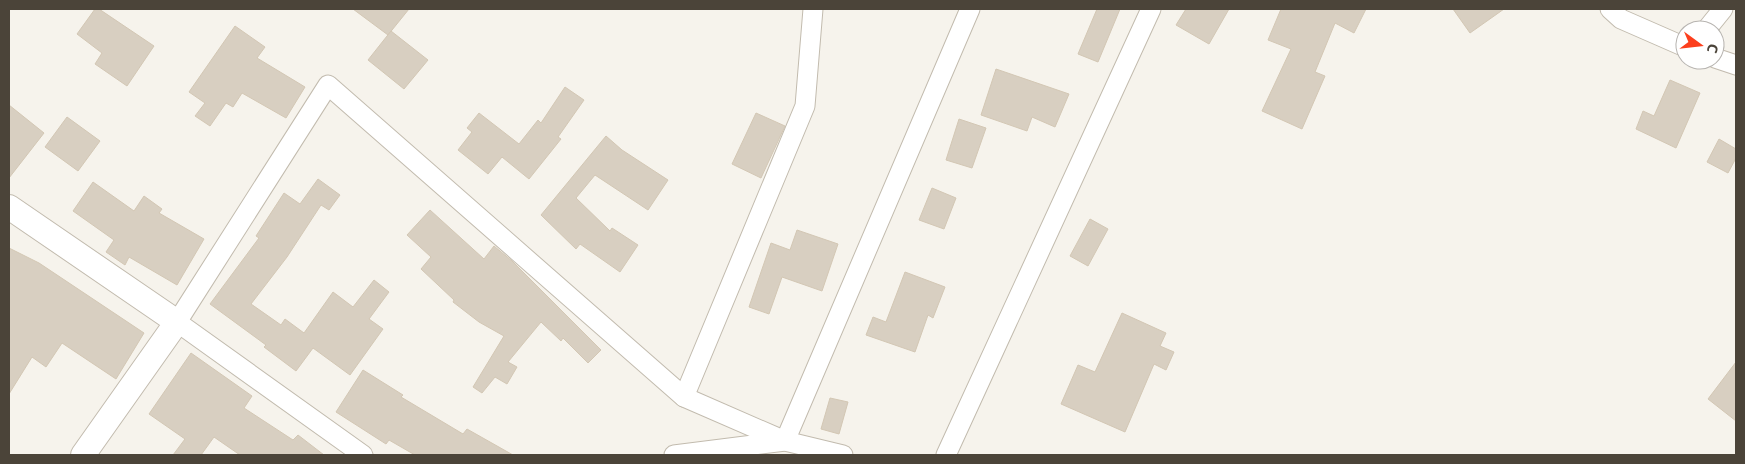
<svg xmlns="http://www.w3.org/2000/svg" width="1745" height="464" font-family="'Noto Sans',sans-serif">
<rect width="100%" height="100%" fill="#f6f3ec"/>
<g fill="#d8cfc1" stroke="#d3c7b4">
<polygon points="95,9 99,9 154,46 127,86 95,64 102,53 77,34"/>
<polygon points="353,9 409,9 388,35"/>
<polygon points="1097,9 1120,9 1098,62 1078,54"/>
<polygon points="1186,9 1229,9 1209,44 1176,25"/>
<polygon points="1281,9 1366,9 1354,33 1335,23 1315,72 1325,76 1302,129 1262,111 1291,49 1268,40"/>
<polygon points="1453,9 1504,9 1470,33"/>
<polygon points="235,26 265,47 257,58 305,87 286,118 242,93 233,107 226,103 210,126 195,116 205,103 189,92"/>
<polygon points="391,31 428,60 404,89 368,60"/>
<polygon points="996,69 1069,94 1055,127 1032,117 1027,131 981,115"/>
<polygon points="1670,80 1700,93 1676,148 1636,129 1643,111 1654,116"/>
<polygon points="565,87 584,100 558,137 561,139 529,179 502,157 488,174 458,150 472,132 467,128 479,113 519,144 538,120 541,123"/>
<polygon points="9,105 44,133 9,178"/>
<polygon points="756,113 785,126 761,178 732,164"/>
<polygon points="67,117 100,141 78,171 45,147"/>
<polygon points="959,119 986,128 972,168 946,160"/>
<polygon points="606,136 622,150 668,180 648,210 595,175 576,198 610,231 612,228 638,245 620,272 580,244 576,249 541,215"/>
<polygon points="1719,139 1736,149 1736,158 1728,173 1707,162"/>
<polygon points="318,179 340,195 329,210 321,205 287,257 251,304 281,325 285,319 304,333 333,292 353,307 374,280 389,292 369,319 383,329 350,375 313,348 296,371 264,347 266,345 210,304 259,238 256,236 284,193 300,204"/>
<polygon points="93,182 134,211 144,196 162,209 159,213 204,239 177,285 129,257 125,265 106,252 114,240 73,211"/>
<polygon points="932,188 956,198 944,229 919,220"/>
<polygon points="430,210 484,259 494,246 512,261 601,350 588,363 563,338 561,341 541,322 508,362 517,367 507,384 495,377 482,393 473,387 504,336 479,322 453,302 454,300 421,269 431,257 407,235"/>
<polygon points="1090,219 1108,229 1088,266 1070,256"/>
<polygon points="797,230 838,244 822,291 782,277 769,314 749,307 771,243 790,250"/>
<polygon points="9,248 39,263 144,333 116,379 62,343 46,367 32,357 9,394"/>
<polygon points="905,272 945,287 933,318 928,315 915,352 866,335 873,317 886,322"/>
<polygon points="1122,313 1166,333 1160,346 1174,352 1166,370 1154,364 1125,432 1061,404 1078,365 1095,372"/>
<polygon points="191,353 252,396 244,408 293,440 298,435 324,455 240,455 214,437 201,455 173,455 185,439 149,414"/>
<polygon points="1736,362 1736,421 1708,399"/>
<polygon points="363,370 403,395 401,397 463,434 467,429 513,455 415,455 389,440 386,444 336,412"/>
<polygon points="830,398 848,402 839,434 821,429"/>
</g>
<g fill="none" stroke-linecap="round" stroke-linejoin="round">
<g stroke="#c2bbae" stroke-width="21">
<g id="minor">
<polyline points="1610,9 1621,19 1685,47"/>
<polyline points="1706,30 1723,9"/>
<polyline points="1715,58 1736,65"/>
<polyline points="684,397 805,106 813,9"/>
<polyline points="363,455 177,322 328,85 684,397 785,441 970,9"/>
<polyline points="674,455 785,441 843,455"/>
<polyline points="946,455 1151,9"/>
</g>
</g>
<g stroke="#c2bbae" stroke-width="26">
<polyline id="tertiary" points="9,207 177,322 83,455"/>
</g>
<use href="#minor" stroke="#fff" stroke-width="19"/>
<use href="#tertiary" stroke="#fff" stroke-width="24"/>
</g>
<rect width="1745" height="464" fill="none" stroke="#4b4439" stroke-width="20"/>
<g transform="translate(1700 45) rotate(105)"><circle r="24" fill="#ffffff" stroke="#b7b4b0"/>
<path d="M0-4L9 19L0 12L-9 19Z" fill="#fc3f1d"/>
<text y="-8" font-size="14" font-weight="bold" text-anchor="middle" fill="#4b4439">С</text>
</g>
</svg>
